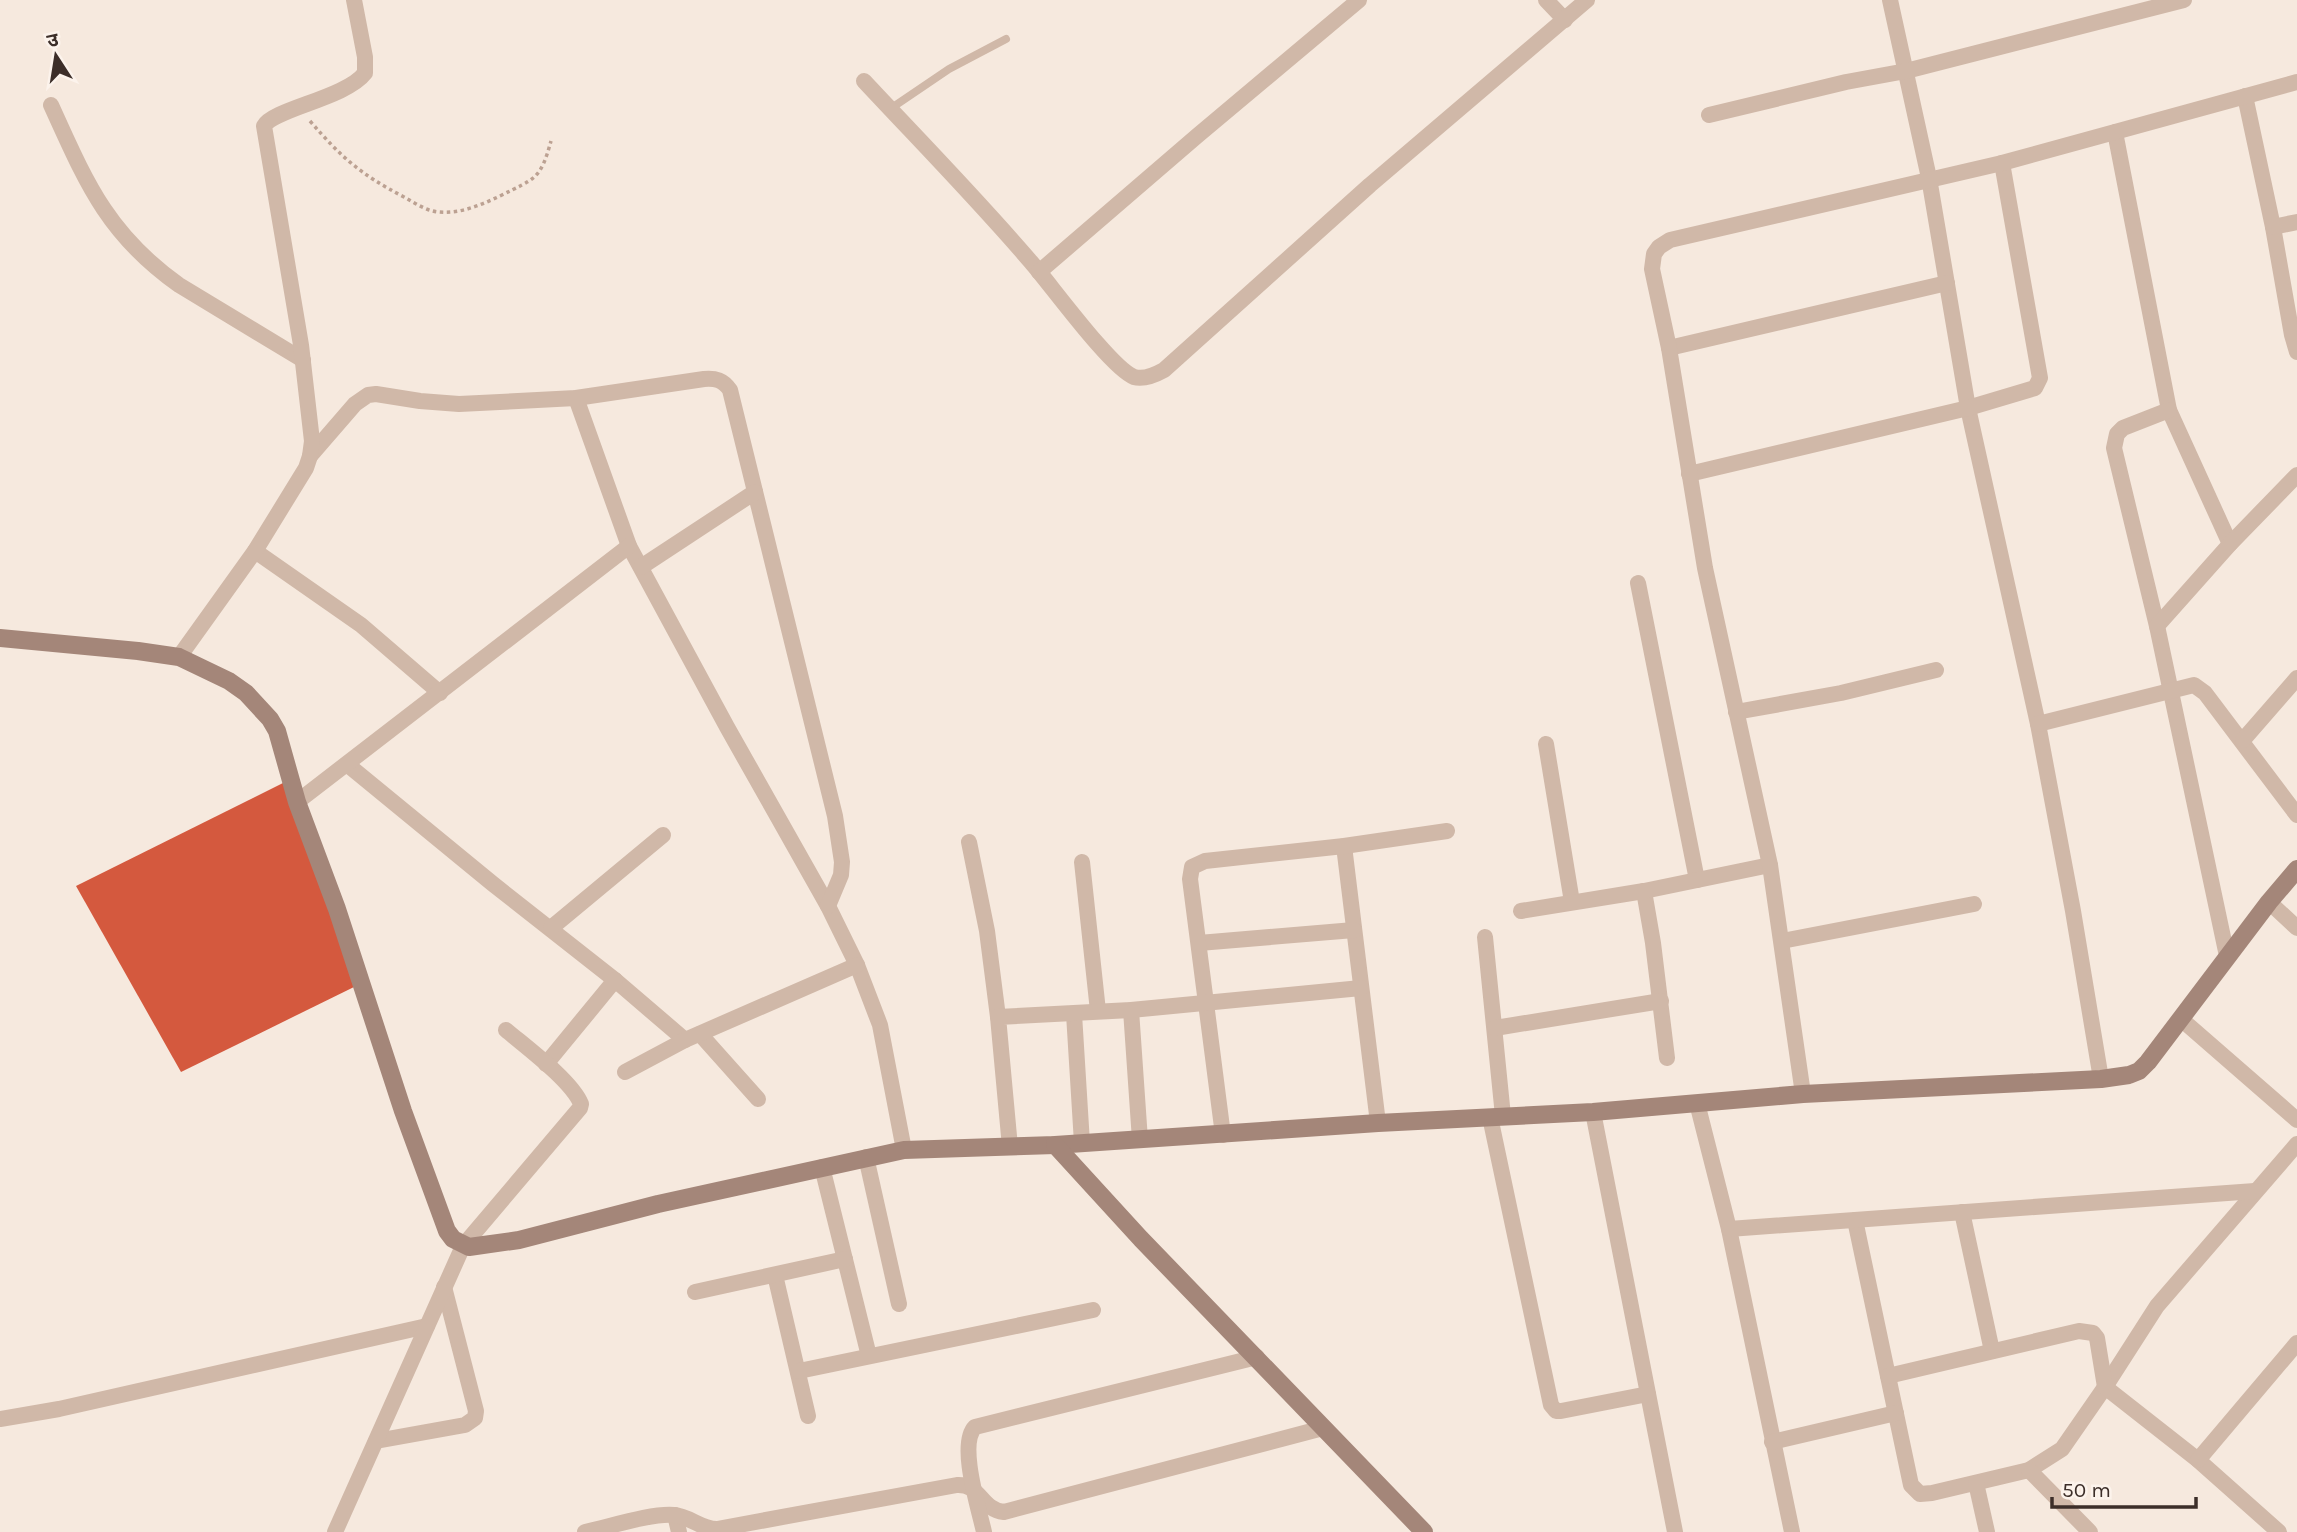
<svg xmlns="http://www.w3.org/2000/svg" width="2297" height="1532" font-family="Karla,'Noto Sans Devanagari',sans-serif">
<rect width="100%" height="100%" fill="#f6e9de"/>
<polygon fill="#d4593e" points="295,777 354,987 181,1072 76,886"/>
<g fill="none" stroke-linecap="round" stroke-linejoin="round">
<path stroke="#bca192" stroke-width="3.5" stroke-dasharray="3.5 3.5" stroke-linecap="butt" d="M310,121C342,158 360,174 404,197C415,203 426,211 439,212C460,214 481,205 500,196C535,178 540,181 551,141"/>
<polyline stroke="#d0b8a8" stroke-width="8" points="890,109 949,69 1006,39"/>
<g stroke="#d0b8a8" stroke-width="16">
<polyline points="1546,0 1565,20"/>
<polyline points="1890,0 1929,178 1968,408 2038,724 2073,911 2101,1079"/>
<path d="M864,81C920,141 978,200 1031,262C1051,285 1111,368 1134,377C1144,380 1155,375 1164,370L1370,185L1587,0"/>
<polyline points="2245,96 2273,227 2292,335 2297,352"/>
<path d="M51,105C86,182 107,234 179,285L303,360"/>
<polyline points="1709,115 1846,82 1906,71 2184,0"/>
<polyline points="2115,132 2169,410 2230,544"/>
<polyline points="2273,227 2297,222"/>
<polyline points="1039,272 1197,136 1359,0"/>
<polyline points="1669,348 1947,283"/>
<polyline points="576,398 629,546 727,727 828,906 857,965 880,1025 904,1150"/>
<polyline points="2169,410 2123,428 2117,434 2114,448 2157,626 2227,956"/>
<path d="M310,456L355,404L368,395L376,394L420,401L459,404L518,401L576,398L704,379C716,378 723,380 730,390L835,816L842,862L841,875L828,906"/>
<polyline points="1689,474 1968,408 2035,388 2040,378 2002,163"/>
<polyline points="255,551 361,625 440,693"/>
<polyline points="641,567 755,492"/>
<polyline points="1638,583 1697,880"/>
<polyline points="2157,626 2230,544 2297,475"/>
<path d="M179,657L255,551L306,468L310,456L312,441L301,345L264,126C273,109 346,98 365,73V57L354,0"/>
<polyline points="1736,712 1841,693 1936,670"/>
<polyline points="2038,724 2194,685 2205,693 2297,815"/>
<polyline points="2243,740 2297,678"/>
<polyline points="1546,744 1572,902"/>
<polyline points="348,765 493,884 615,980 685,1040"/>
<polyline points="297,802 629,546"/>
<polyline points="969,842 987,931 998,1017"/>
<polyline points="1344,846 1378,1123"/>
<polyline points="1082,862 1098,1011"/>
<polyline points="1644,891 1653,943 1667,1058"/>
<polyline points="2269,902 2297,928"/>
<polyline points="1521,911 1644,891 1770,865"/>
<polyline points="551,928 663,835"/>
<polyline points="1485,937 1503,1116"/>
<polyline points="1782,941 1974,904"/>
<polyline points="1199,943 1354,930"/>
<polyline points="1131,1010 1140,1140"/>
<polyline points="1074,1014 1082,1143"/>
<polyline points="2181,1019 2297,1120"/>
<polyline points="1495,1028 1661,1001"/>
<polyline points="700,1034 758,1099"/>
<polyline points="546,1064 615,980"/>
<polyline points="625,1072 685,1040 857,965"/>
<polyline points="1803,1094 1770,865 1705,568 1669,348 1652,269 1654,254 1659,247 1670,240 2002,163 2297,82"/>
<polyline points="1697,1103 1729,1229 1792,1532"/>
<polyline points="1593,1112 1675,1532"/>
<polyline points="1490,1117 1551,1405 1556,1411 1561,1411 1648,1394"/>
<polyline points="1223,1135 1190,879 1192,867 1205,861 1344,846 1447,831"/>
<polyline points="1010,1147 998,1017 1131,1010 1361,988"/>
<polyline points="866,1157 899,1304"/>
<polyline points="822,1167 869,1356"/>
<polyline points="1962,1212 1992,1351"/>
<polyline points="1855,1220 1911,1485 1920,1494 1932,1493 2029,1470 2062,1449 2105,1387 2157,1306 2297,1144"/>
<polyline points="1729,1229 2255,1191"/>
<polyline points="775,1275 808,1416"/>
<polyline points="695,1292 845,1259"/>
<polyline points="799,1371 1093,1310"/>
<polyline points="1888,1376 2079,1331 2093,1333 2097,1338 2105,1387 2198,1460 2279,1532"/>
<polyline points="0,1419 59,1409 427,1326"/>
<polyline points="376,1441 465,1425 475,1418 476,1411 444,1287"/>
<polyline points="1772,1442 1896,1413"/>
<polyline points="2198,1460 2297,1343"/>
<polyline points="2029,1470 2090,1532"/>
<polyline points="1976,1483 1987,1532"/>
<polyline points="675,1515 679,1532"/>
<path d="M335,1532L463,1246L580,1108L581,1104C572,1081 526,1047 506,1030"/>
<path d="M585,1532C609,1527 651,1513 674,1515C689,1516 701,1529 717,1529L957,1485C981,1484 980,1509 1004,1512L1323,1428"/>
<path d="M984,1532C979,1509 958,1444 975,1427L1257,1357"/>
</g>
<g stroke="#a48679" stroke-width="18">
<polyline points="0,638 138,651 179,657 229,681 246,693 270,719 277,731 297,802 337,909 403,1111 447,1231 453,1239 469,1247 519,1240 658,1204 904,1150 1055,1145 1378,1123 1593,1112 1803,1094 2101,1079 2129,1075 2139,1071 2148,1062 2269,902 2297,869"/>
<polyline points="1055,1145 1141,1239 1424,1532"/>
</g>
</g>
<g transform="translate(56 56) rotate(348)" stroke="#fcf3ec" stroke-width="5" paint-order="stroke">
<path d="M0-5L12 26L0 18L-12 26Z" fill="#3c2e29"/>
<text y="-10" font-size="19" font-weight="bold" text-anchor="middle" fill="#3c2e29">उ</text>
</g>
<path d="M2052 1497v10h144v-10" fill="none" stroke="#3c2e29" stroke-width="3.5"/>
<text x="2062" y="1497" font-size="21" fill="#3c2e29" stroke="#fcf3ec" stroke-width="5" paint-order="stroke">50 m</text>
</svg>
